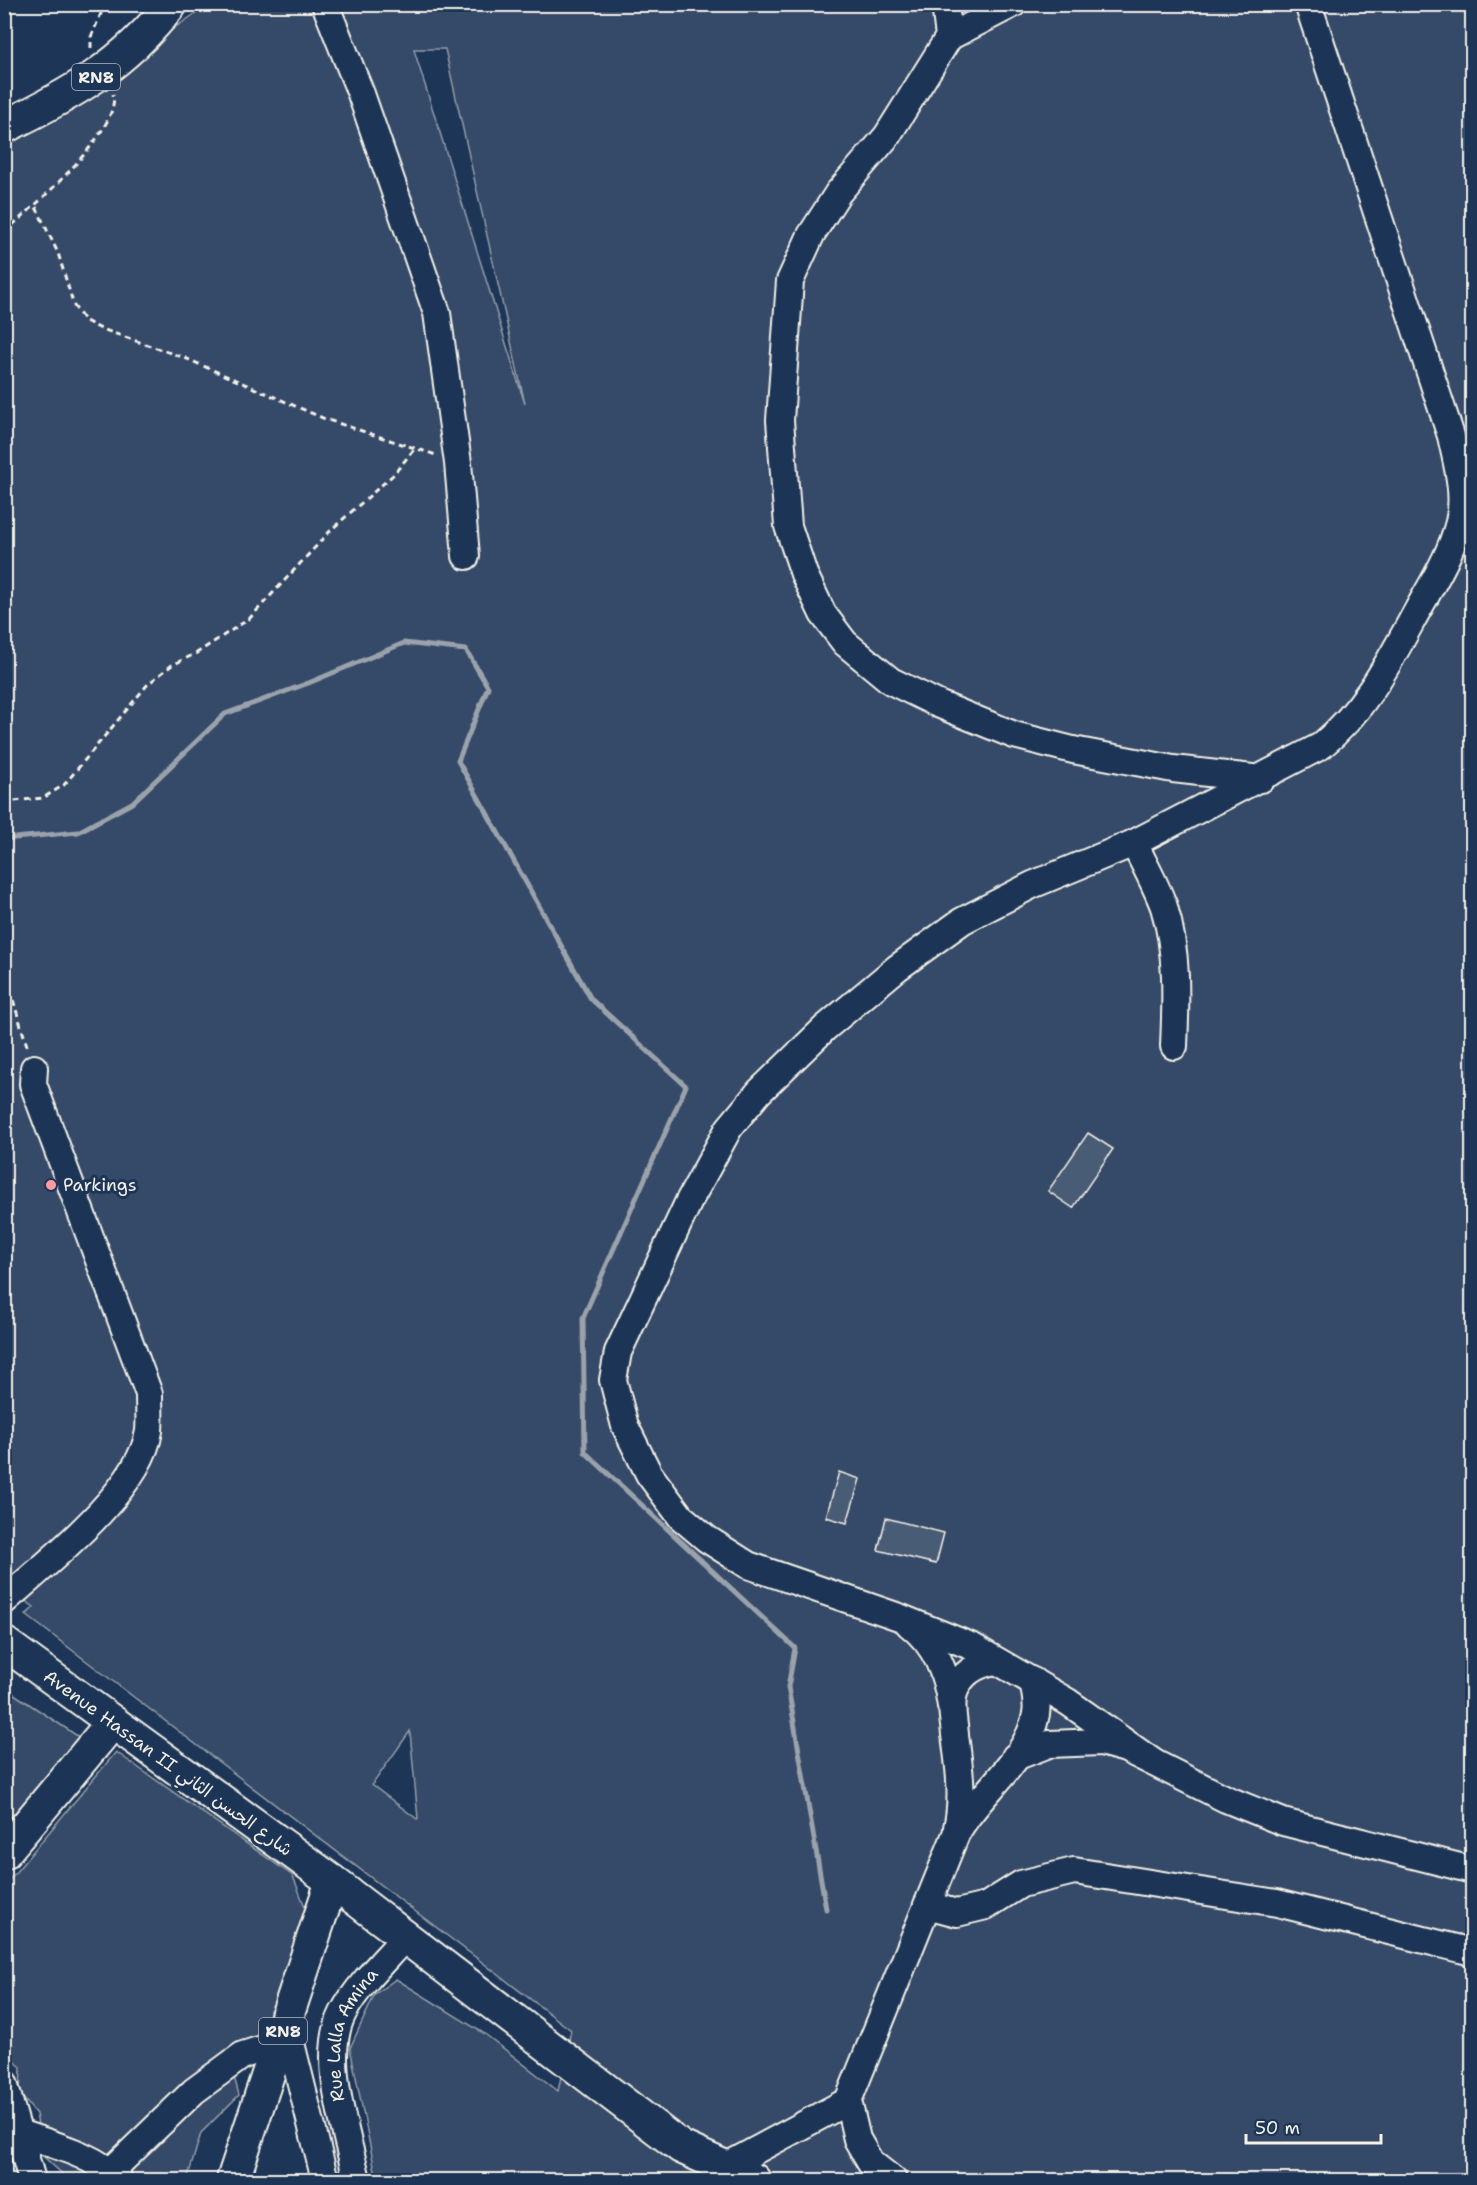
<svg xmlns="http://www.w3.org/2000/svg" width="1477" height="2185" font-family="'Shantell Sans','Playpen Sans Arabic',sans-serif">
<rect width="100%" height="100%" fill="#1d3557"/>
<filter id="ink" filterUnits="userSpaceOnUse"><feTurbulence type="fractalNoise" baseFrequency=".0167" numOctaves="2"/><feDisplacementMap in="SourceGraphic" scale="12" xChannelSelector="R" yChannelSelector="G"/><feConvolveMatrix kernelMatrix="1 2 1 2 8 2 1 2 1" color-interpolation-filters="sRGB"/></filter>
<g filter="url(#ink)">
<g fill="#354a67" stroke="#949ea8" stroke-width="1.5" fill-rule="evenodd">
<path d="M208,5H1472V2180H377L350,2048L375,1994L396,1979L485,2034L558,2091L571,2030L26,1615L34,1607L5,1586V144ZM414,49H445L525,404L414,50ZM410,1731L418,1819H417L372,1785Z"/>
<polygon points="5,1688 79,1737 5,1825"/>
<polygon points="116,1752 293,1876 305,1907 290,1979 270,2010 269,2023 233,2059 233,2073 239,2095 201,2133 187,2180 69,2180 44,2157 36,2114 20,2094 21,2067 5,2053 5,1885"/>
</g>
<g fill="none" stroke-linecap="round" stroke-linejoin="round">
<polyline stroke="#9aa2ab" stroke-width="5" points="4,839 78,832 132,803 225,714 311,682 404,643 466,650 488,687 458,761 591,999 686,1086 583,1318 585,1452 795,1648 788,1687 826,1909"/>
</g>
<g fill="#485b74" stroke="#f4f1e8" stroke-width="1.5">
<polygon points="1088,1133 1113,1149 1073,1208 1048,1191"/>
<polygon points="839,1472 860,1479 847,1523 826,1517"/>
<polygon points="886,1518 944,1533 936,1564 878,1550"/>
</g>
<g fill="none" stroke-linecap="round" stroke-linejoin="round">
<g stroke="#f4f1e8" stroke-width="30">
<g id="minor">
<polyline points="325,4 361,94 437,313 458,463 466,556"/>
<polyline points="945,4 949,37 887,136 838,193 811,235 790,281 780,420 788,526 804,574 823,614 845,643 891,681 938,704 1014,735 1073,750 1173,769 1261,779"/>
<polyline points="949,37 1013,4"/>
<path d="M1134,843C1144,864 1156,885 1164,907C1178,952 1176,1000 1174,1046"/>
<path d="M4,1601C47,1563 141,1489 149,1431C150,1419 149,1406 149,1394L33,1084L34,1068"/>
<path d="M909,1624C936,1645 946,1672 951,1706"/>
<polyline points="1015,1757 1049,1744 1101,1742 1126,1749 1226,1799 1283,1822 1472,1870"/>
<path d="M1153,1762L1068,1702L973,1647L899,1617L748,1565L707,1539L681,1517L649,1474L625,1426L613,1380L618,1352L689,1201L729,1128L759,1092L825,1028L897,968L962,921L1032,885L1134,843L1321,746C1365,710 1389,662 1416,613C1432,584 1451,555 1459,522C1466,494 1457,464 1451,436L1308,4"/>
<path d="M957,1828C964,1798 959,1765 955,1735C954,1721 950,1707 954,1693C960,1674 977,1664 996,1661"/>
<polyline points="927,1905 957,1913 986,1906 1021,1884 1074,1871 1277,1903 1472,1952"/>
<polyline points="286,2023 325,2180"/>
<polyline points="4,2083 32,2180"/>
<path d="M19,2133C53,2145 93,2154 119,2180"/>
<polyline points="723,2168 848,2101"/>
<polyline points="110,2172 194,2091 243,2055 278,2044"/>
<path id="s1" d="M357,2180C347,2132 320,2058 343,2013C358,1985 385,1960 405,1937"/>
<path d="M893,2180L870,2162L857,2139L848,2101L956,1834C978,1793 1028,1761 1036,1714C1038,1704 1035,1692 1033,1681"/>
</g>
</g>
<g stroke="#f4f1e8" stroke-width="36">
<g id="major">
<path d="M4,127C72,94 124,65 171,4"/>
<polyline points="4,1643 332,1881 681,2147 754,2180"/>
<polyline points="4,1853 112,1723"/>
<polyline points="233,2180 332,1881"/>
</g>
</g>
<g stroke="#f4f1e8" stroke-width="3" stroke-dasharray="6 4.5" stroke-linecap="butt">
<polyline points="91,48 91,37 105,4"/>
<polyline points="36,207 58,253 74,306 84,320 99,328 185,358 325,419 436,455"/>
<path d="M4,232C31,210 122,130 113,94"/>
<polyline points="4,802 43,798 64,785 148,684 172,665 195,654 249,619 332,529 393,475 416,447"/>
<polyline points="4,970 28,1049"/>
</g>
<use href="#minor" stroke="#1d3557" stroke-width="26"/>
<use href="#major" stroke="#1d3557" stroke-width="32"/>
</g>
</g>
<circle fill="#ff9aa2" stroke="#1d3557" stroke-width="2" cx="51" cy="1185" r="6"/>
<g text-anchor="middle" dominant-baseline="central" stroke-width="6" stroke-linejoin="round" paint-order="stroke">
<g fill="#1d3557" stroke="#b4b9bc" stroke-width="1.5">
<rect x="72" y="64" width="48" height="26" rx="4.5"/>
<rect x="259" y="2018" width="48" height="26" rx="4.5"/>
</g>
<g font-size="16" font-weight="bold" fill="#f4f1e8">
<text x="96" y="77">RN8</text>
<text x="283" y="2031">RN8</text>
</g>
<g font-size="18" fill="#f4f1e8" stroke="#1d3557" text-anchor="start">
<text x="63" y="1185">Parkings</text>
</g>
<g font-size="18" fill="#f4f1e8" stroke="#1d3557">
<text transform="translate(168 1763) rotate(36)">Avenue Hassan II شارع الحسن الثاني</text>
<text stroke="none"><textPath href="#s1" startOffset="152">Rue Lalla Amina</textPath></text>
</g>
</g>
<rect width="1477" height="2185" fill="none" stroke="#1d3557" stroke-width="24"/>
<rect x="12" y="12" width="1453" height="2161" fill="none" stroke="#f4f1e8" stroke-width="2" filter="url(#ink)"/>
<path d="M1246 2134v9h135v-9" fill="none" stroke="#f4f1e8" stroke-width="3"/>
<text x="1255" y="2134" font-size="18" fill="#f4f1e8" stroke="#1d3557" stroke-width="4.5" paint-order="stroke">50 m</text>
</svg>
